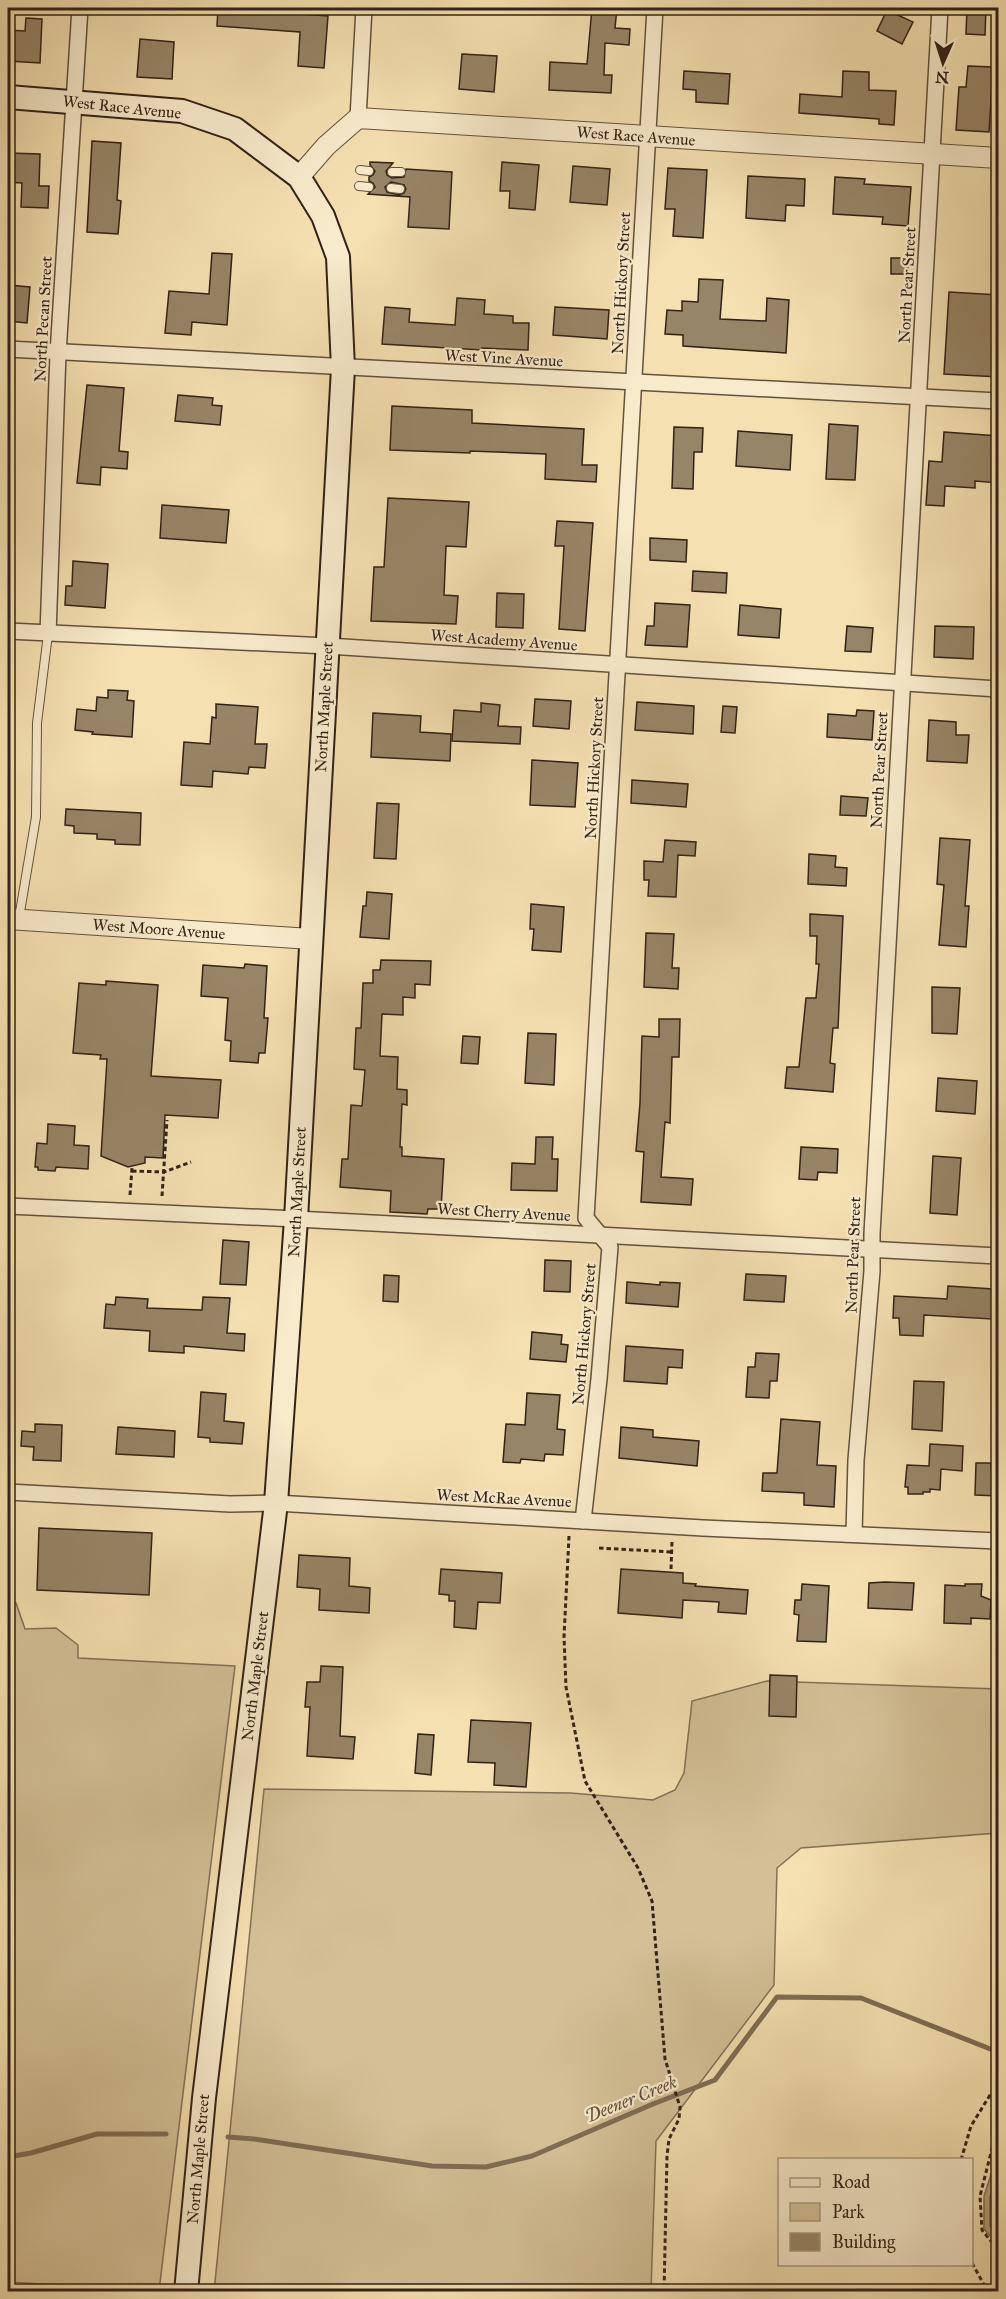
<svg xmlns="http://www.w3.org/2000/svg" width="1006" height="2299" font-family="'IM FELL Great Primer',serif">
<rect width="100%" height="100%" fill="#f5e0b1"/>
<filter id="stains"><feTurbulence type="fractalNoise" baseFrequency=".00333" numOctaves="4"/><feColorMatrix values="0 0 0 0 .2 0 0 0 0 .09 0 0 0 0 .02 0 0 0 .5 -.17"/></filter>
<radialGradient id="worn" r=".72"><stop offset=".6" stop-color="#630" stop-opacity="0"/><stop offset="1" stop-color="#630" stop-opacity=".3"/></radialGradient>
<g fill="#d4c097" stroke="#827157" stroke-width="1.5">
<polygon points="8,1601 16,1603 25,1629 56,1628 78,1645 78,1658 235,1666 159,2291 8,2282"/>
<polygon points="767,1681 998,1689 998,1833 801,1848 777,1868 774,1985 656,2141 651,2291 214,2292 264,1789 571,1793 653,1800 675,1790 684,1773 692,1701"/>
</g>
<polygon fill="#b29f7d" stroke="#7e6d54" stroke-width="1.5" points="998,2153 998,2245 984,2229 984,2196"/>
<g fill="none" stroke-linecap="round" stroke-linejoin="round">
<polyline stroke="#72604a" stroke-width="1.5" points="998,2171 990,2197 990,2226 998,2236"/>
<g stroke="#7e6d54" stroke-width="5">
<polyline points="228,2137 254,2139 432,2166 486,2167 532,2156 653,2104 715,2080 777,1997 861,1998 998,2052"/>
<polyline points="8,2157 31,2153 97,2134 166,2134"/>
</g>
</g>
<g fill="#978567" stroke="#312217" stroke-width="1.5" fill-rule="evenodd">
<polygon points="218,8 278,8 277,12 328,16 324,68 298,66 300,32 217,26"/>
<polygon points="592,8 617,8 615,28 630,29 629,45 605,43 604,75 612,75 611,93 549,90 550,62 587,64"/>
<polygon points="967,8 986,8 985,35 966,34"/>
<polygon points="887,10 913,22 902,44 877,31"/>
<polygon points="26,18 42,19 40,63 8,61 8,30 25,31"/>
<polygon points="140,39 174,42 172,79 137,77"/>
<polygon points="462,54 497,56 494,92 459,89"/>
<polygon points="968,66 993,67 989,132 956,130 959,87 966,87"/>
<polygon points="684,71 730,74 728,104 696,102 696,90 683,89"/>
<polygon points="843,71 869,72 869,90 896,91 894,125 879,124 879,119 799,113 800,94 842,97"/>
<polygon points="92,141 121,143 117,200 121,201 118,234 87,232"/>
<polygon points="8,153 40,154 39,186 49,186 48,208 21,207 22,183 8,182"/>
<path d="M370,162L393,163L386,171L387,175L392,178L404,177L406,169L452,172L449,229L408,227L410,197L368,194L375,187L373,183L369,181V177L373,175L375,171L370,165ZM391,182L404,185L406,189L404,193L399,195L387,192L385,187Z"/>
<polygon points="502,162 539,165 535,210 509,208 510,191 500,191"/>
<polygon points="573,166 610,169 607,205 570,202"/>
<polygon points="668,168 707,170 703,238 673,236 675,209 665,209"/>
<polygon points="748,176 805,179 804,206 786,205 785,221 746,218"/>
<polygon points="835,177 865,179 864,184 911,187 908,226 882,224 883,217 833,214"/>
<polygon points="212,253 232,254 227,325 192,322 191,335 165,333 169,291 209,294"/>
<rect x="891" y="258" width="17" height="16"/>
<polygon points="699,279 723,280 720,319 766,321 767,298 789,300 786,353 683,346 683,335 665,334 667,310 682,311 682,301 698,302"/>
<polygon points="8,285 30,287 27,323 8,321"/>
<polygon points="949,292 999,295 999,377 944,374"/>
<polygon points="457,298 485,300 484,314 513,316 513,323 529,323 528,350 482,348 482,350 382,344 385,307 410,309 409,322 455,325"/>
<polygon points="555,307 609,310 607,339 553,335"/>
<polygon points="87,385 124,388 119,451 128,452 127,469 101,467 100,485 77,483"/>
<polygon points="178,395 213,398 212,405 222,406 220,425 175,421"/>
<polygon points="392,406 472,410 472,423 584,429 582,465 597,465 596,482 545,479 546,454 470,451 470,453 390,450"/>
<polygon points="829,424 858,426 855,480 826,479"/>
<polygon points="674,427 703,428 702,452 694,452 693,489 672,488"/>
<polygon points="738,431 792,435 790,470 736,466"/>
<polygon points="944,432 999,436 999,483 975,481 975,488 945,486 944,506 926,505 929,461 942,462"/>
<polygon points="388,498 469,502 466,547 446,546 444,595 458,596 456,624 371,621 374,567 384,567"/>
<polygon points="162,505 229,510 226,543 160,538"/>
<polygon points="557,521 593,523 585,631 559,629 564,546 555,546"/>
<polygon points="650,538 687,540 686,562 650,560"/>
<polygon points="73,561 108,564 105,608 65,605 66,586 72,586"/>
<polygon points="693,571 727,573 726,593 692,591"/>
<polygon points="497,593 524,594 523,628 496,627"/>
<polygon points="655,603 690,605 687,647 645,645 647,626 654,626"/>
<polygon points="740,605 781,609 779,638 738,635"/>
<polygon points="847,626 873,628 871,652 845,651"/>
<polygon points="935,626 974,627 973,659 934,657"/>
<polygon points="108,690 128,691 127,700 134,701 132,737 92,734 93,732 75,730 77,709 96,711 97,697 108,698"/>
<polygon points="535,699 571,701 569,729 533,726"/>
<polygon points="637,702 694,706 693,734 635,730"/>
<polygon points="481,703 500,705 498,726 521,727 520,744 452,741 454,710 481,712"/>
<polygon points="216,704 258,707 255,744 267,744 265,768 249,767 248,774 213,771 212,787 181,785 184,742 210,744 212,717 216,718"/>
<polygon points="723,706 737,707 735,733 721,732"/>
<polygon points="857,710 874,711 872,740 827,737 828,714 856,716"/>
<polygon points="373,713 421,716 420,732 451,734 450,761 371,757"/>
<polygon points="929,720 956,722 956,735 969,735 967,763 927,761"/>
<polygon points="532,760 578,763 575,807 530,805"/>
<polygon points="632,780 688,784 686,807 631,803"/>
<polygon points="841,796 868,798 866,816 840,815"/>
<polygon points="377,803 399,804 396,859 374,858"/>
<polygon points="66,809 141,813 140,845 115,844 115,840 97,839 97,834 74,833 74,826 65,825"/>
<polygon points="940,838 970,840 965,906 969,906 966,947 939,945 944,885 937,884"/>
<polygon points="665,840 696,842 695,856 678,855 676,897 648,896 649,880 644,880 644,861 663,862"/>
<polygon points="809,854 836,856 835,867 847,868 846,886 808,884"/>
<polygon points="367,892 392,894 389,939 360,937 363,906 366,906"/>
<polygon points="531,904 564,907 561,952 532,950 534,929 530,929"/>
<polygon points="810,914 843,916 838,1028 833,1028 830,1063 835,1064 833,1092 785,1088 787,1067 799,1067 806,998 816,998 819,964 816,964 817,936 810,936"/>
<polygon points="646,933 674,934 672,968 679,968 678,989 644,987"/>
<polygon points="381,960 431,961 430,985 415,984 415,998 403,997 403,1015 382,1014 380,1056 398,1057 397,1089 407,1090 407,1105 402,1104 400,1147 402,1147 402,1156 444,1159 441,1209 428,1209 427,1214 390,1212 391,1191 340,1187 342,1159 348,1159 351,1105 362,1106 365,1070 354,1069 356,1028 361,1028 363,983 373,983 373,970 380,970"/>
<polygon points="245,964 267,966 264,1018 268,1018 265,1053 259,1053 258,1063 230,1061 231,1041 225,1040 228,998 201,996 203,965 244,968"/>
<polygon points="106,981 158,985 151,1076 221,1080 218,1118 165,1115 163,1158 145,1157 145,1163 128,1167 101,1156 107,1059 100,1059 101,1055 73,1053 79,983 106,985"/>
<polygon points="932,987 960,988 957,1034 932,1033"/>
<polygon points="659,1019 680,1019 679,1057 672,1057 670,1123 665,1122 661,1177 693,1179 691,1205 641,1202 644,1152 636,1151 640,1103 642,1036 659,1037"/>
<polygon points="528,1033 556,1034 554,1085 525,1083"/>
<polygon points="463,1036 480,1037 478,1064 461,1063"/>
<polygon points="938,1078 977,1081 975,1114 936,1111"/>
<polygon points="48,1124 75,1126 74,1145 89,1146 88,1169 56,1167 55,1171 38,1170 38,1167 35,1167 37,1143 47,1144"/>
<polygon points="536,1137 553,1137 552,1159 558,1159 557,1191 511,1190 512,1163 535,1164"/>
<polygon points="801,1147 838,1149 837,1173 818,1172 817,1180 799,1179"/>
<polygon points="933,1156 961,1158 957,1215 930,1213"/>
<polygon points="223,1240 249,1242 246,1285 220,1284"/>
<polygon points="545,1260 571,1261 570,1292 544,1291"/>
<polygon points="746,1274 786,1276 784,1302 744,1300"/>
<polygon points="384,1275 399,1276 398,1302 383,1301"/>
<polygon points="627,1282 660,1285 660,1282 680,1283 678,1307 626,1303"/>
<polygon points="948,1286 993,1289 992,1319 924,1315 923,1336 900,1335 899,1318 893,1318 894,1296 947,1299"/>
<polygon points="116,1297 148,1299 147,1308 202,1310 203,1297 230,1298 227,1333 245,1334 244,1351 184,1346 184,1353 149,1351 150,1331 104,1328 106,1304 115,1305"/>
<polygon points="532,1332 562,1335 561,1344 568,1345 566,1362 530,1359"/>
<polygon points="626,1346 683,1350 682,1368 668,1367 667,1384 624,1381"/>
<polygon points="756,1353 779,1354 777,1381 770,1381 769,1398 746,1397 748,1367 755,1367"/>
<polygon points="914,1381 944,1382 942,1431 912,1429"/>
<polygon points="201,1392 226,1394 224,1421 244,1423 242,1444 210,1442 210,1438 198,1437"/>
<polygon points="527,1393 560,1395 557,1429 565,1430 563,1455 545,1454 544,1461 521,1459 520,1463 503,1462 506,1424 525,1425"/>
<polygon points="781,1419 820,1422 817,1465 836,1466 834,1507 804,1505 804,1493 762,1491 763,1473 777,1473"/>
<polygon points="35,1424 62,1425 61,1461 33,1460 34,1447 21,1446 22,1431 35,1432"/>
<polygon points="118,1427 175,1431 174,1457 116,1454"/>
<polygon points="621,1427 653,1430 653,1437 699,1441 697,1466 619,1458"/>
<polygon points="930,1444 963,1446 962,1471 941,1469 940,1490 930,1489 930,1492 923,1492 923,1494 908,1494 908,1487 905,1487 907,1465 929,1466"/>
<polygon points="976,1463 991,1463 991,1467 999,1468 999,1496 975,1495"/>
<polygon points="39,1528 152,1533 149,1595 37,1590"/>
<polygon points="299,1555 350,1558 349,1586 370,1588 369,1613 319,1610 320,1589 297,1587"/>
<polygon points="441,1569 502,1573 500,1603 478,1602 476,1629 454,1627 455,1601 449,1601 449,1595 439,1594"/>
<polygon points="621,1569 683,1573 683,1583 696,1584 695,1586 748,1590 746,1614 718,1612 719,1602 683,1600 682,1618 618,1613"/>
<polygon points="885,1582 914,1583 912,1610 868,1608 869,1583"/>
<polygon points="802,1584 829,1586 826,1642 797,1641 799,1615 794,1614 795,1600 801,1600"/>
<polygon points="965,1584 982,1584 981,1596 991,1600 990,1619 971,1618 971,1624 944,1623 945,1585 965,1586"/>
<polygon points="321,1666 343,1667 340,1736 355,1737 353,1759 307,1756 310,1707 305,1707 307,1682 320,1682"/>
<polygon points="770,1675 797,1676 796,1717 769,1716"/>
<polygon points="471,1720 531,1723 526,1787 494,1785 495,1763 468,1762"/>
<polygon points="418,1734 434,1735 431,1775 415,1773"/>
</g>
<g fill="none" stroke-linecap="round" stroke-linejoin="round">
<g stroke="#62523e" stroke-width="10">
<g id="service">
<polyline points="360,170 369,171"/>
<polyline points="392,172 401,172"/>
<polyline points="359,186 369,187"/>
<polyline points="391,188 400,189"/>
<polyline points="19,918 36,817 37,723 48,634"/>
</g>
</g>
<g stroke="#62523e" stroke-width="18">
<g id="minor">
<polyline points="358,118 364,8"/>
<polyline points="8,349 998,401"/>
<polyline points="8,631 328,646 998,689"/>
<polyline points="48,634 58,353 80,8"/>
<polyline points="8,1206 296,1219 998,1256"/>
<polyline points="8,1492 230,1504 276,1503 703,1528 998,1541"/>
<polyline points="583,1521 599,1379 610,1247 586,1218 655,8"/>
<polyline points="854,1534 856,1460 872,1271 872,1234 940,8"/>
</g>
</g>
<g stroke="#62523e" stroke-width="22">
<g id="tertiary">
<polyline points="299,177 326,146 358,118 998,158"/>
<polyline points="8,919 311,939"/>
</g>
</g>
<g stroke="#312217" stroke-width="26">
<polyline id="secondary" points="8,97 182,111 235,129 299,177 323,216 338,257 343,368 296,1219 276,1503 204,2098 186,2292"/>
</g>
<g stroke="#312217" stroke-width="3" stroke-dasharray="4.5 3" stroke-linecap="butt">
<polyline points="132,1171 164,1172 191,1162"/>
<polyline points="130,1195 132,1168"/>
<polyline points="162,1196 167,1120"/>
<polyline points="569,1536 564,1637 566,1687 585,1781 638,1868 652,1901 665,2059 680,2107 679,2119 669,2139 667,2156 664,2292"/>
<polyline points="599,1548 672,1552"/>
<polyline points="671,1569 672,1541"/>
<polyline points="998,2125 980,2196 982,2230 998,2250"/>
<polyline points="961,2160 971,2126 998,2082"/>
<polyline points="972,2263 988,2292"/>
</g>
<use href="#service" stroke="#f8ebcc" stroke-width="8"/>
<use href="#minor" stroke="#f8ebcc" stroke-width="15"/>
<use href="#tertiary" stroke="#f8ebcc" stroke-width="20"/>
<use href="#secondary" stroke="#f8ebcc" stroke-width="22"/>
</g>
<g text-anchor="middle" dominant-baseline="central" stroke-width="4.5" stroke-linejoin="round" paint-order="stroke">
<g font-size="16" fill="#312217" stroke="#f8ebcc">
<text transform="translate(122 107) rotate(6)">West Race Avenue</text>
<text transform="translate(636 136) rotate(4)">West Race Avenue</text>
<text transform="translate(621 283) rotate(-87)">North Hickory Street</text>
<text transform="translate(907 285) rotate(-87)">North Pear Street</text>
<text transform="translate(43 319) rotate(-87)">North Pecan Street</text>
<text transform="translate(504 358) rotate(3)">West Vine Avenue</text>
<text transform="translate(504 640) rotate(4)">West Academy Avenue</text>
<text transform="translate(324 707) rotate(-87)">North Maple Street</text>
<text transform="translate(594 768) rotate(-87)">North Hickory Street</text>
<text transform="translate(879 770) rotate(-87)">North Pear Street</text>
<text transform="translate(159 929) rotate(4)">West Moore Avenue</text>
<text transform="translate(297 1192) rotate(-87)">North Maple Street</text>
<text transform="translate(504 1212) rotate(3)">West Cherry Avenue</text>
<text transform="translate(853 1255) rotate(-88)">North Pear Street</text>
<text transform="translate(584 1334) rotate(-85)">North Hickory Street</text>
<text transform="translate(504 1498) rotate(3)">West McRae Avenue</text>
<text transform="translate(255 1676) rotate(-83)">North Maple Street</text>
<text transform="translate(198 2159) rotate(-85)">North Maple Street</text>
</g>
<g font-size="18" font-style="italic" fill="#5e4e3b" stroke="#f8ebcc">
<text transform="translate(631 2099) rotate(-22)">Deener Creek</text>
</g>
</g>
<rect width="1006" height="2299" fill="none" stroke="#f5e0b1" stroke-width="30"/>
<rect x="9" y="9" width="988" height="2281" fill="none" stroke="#312217" stroke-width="3"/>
<rect x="15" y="15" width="976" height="2269" fill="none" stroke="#312217" stroke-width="1.5"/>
<rect x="778" y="2158" width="195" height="108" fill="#f8ebcc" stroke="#a89b84" stroke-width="1.5"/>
<rect x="790" y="2178" width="30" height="9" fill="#f8ebcc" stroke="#a89b84" stroke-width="1.5"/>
<text x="832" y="2188" font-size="18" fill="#312217">Road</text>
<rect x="790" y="2203" width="30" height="18" fill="#d4c097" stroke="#a89b84" stroke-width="1.5"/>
<text x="832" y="2218" font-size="18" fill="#312217">Park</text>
<rect x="790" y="2233" width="30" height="18" fill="#978567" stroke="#a89b84" stroke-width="1.5"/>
<text x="832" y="2248" font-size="18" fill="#312217">Building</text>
<g transform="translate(943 63) rotate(183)" stroke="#f8ebcc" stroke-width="4.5" paint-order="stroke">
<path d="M0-4.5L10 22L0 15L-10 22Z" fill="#312217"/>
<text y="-9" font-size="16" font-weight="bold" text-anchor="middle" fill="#312217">N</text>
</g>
<rect width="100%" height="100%" filter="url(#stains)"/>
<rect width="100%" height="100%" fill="url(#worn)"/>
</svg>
